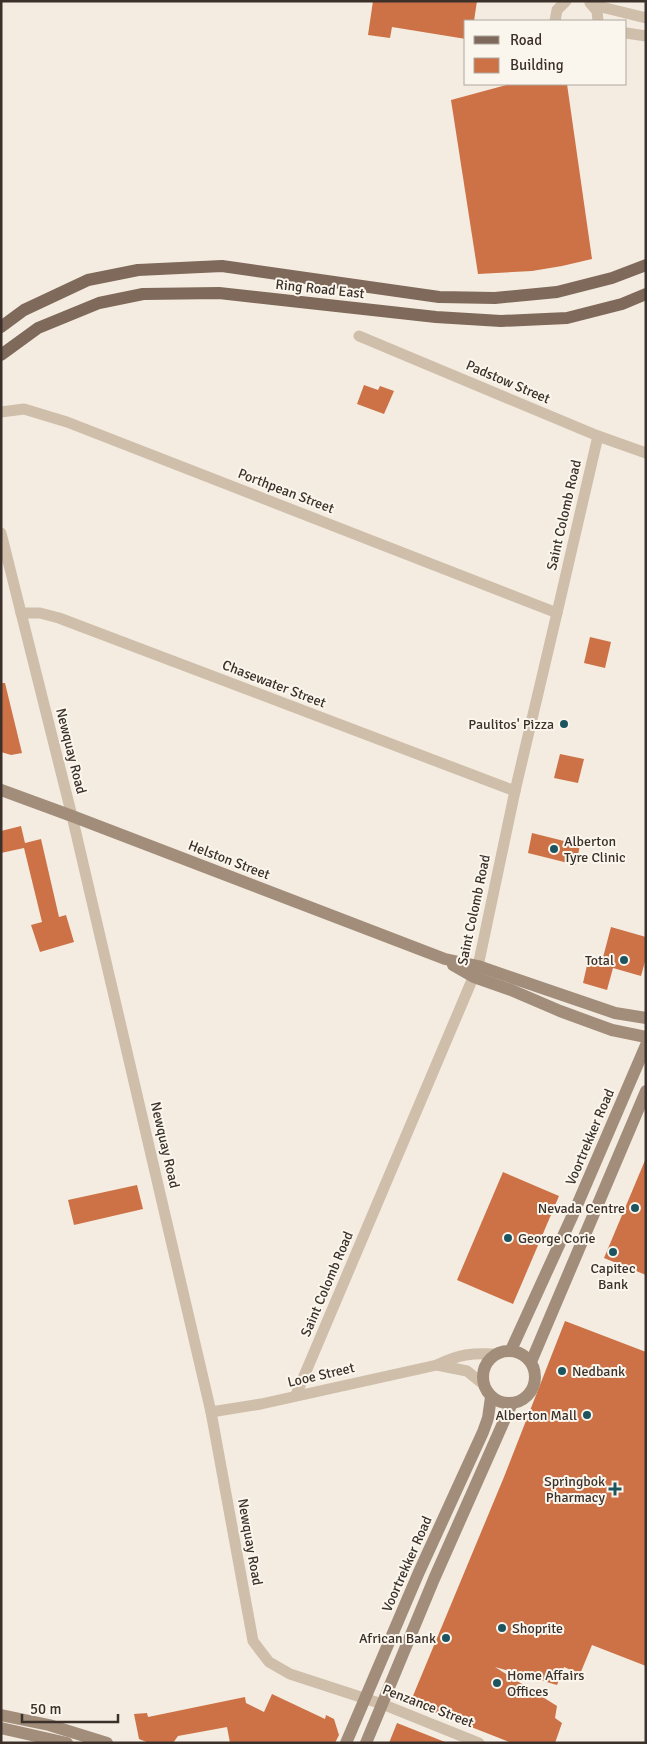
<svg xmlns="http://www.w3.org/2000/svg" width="647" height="1744" font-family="Signika,sans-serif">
<rect width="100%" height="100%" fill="#f4ece0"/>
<g fill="#cd7246">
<polygon points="373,1 477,1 474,21 466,21 466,39 392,27 390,38 368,35"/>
<polygon points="510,84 567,84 592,259 562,266 532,271 478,274 451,100"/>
<polygon points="364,385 378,390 380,386 394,391 384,414 357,404"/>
<polygon points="590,637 611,642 605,668 584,663"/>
<polygon points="1,683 5,683 22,753 11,755 1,752"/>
<polygon points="560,754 584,759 578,783 554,778"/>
<polygon points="21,826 25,843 41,839 59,917 66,915 74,942 40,952 31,925 42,922 24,848 1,853 1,831"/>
<polygon points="532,833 580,845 576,865 528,853"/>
<polygon points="611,927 646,937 646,958 641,976 613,968 607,990 583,983 588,961 601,965"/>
<polygon points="646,1158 646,1275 604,1258"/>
<polygon points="503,1172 559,1196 513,1304 457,1280"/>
<polygon points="137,1185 143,1209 74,1225 68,1200"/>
<polygon points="565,1321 646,1352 646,1666 592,1645 580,1674 564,1667 557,1685 495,1667 557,1706 555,1718 562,1723 555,1743 512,1743 410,1703 504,1477"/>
<polygon points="272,1694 325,1719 326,1715 334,1719 339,1735 335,1743 230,1743 227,1727 178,1736 173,1743 149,1743 139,1739 134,1714 147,1713 148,1717 245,1697 246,1703 264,1712"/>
<polygon points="397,1723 445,1742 445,1743 389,1743"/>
</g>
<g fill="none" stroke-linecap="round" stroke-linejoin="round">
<g stroke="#cebeaa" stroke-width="11">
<polyline points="590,3 597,11 598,21"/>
<polyline points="593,5 646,18"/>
<polyline points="555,21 557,10 566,1"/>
<polyline points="626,33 646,36"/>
<polyline points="359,336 598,436 646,453"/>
<polyline points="1,412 24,409 67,422 557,613"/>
<polyline points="1,533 72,816 211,1412 253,1641 269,1662 290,1674 382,1704 479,1743"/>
<polyline points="21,613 40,613 59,618 515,791"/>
<polyline points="437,1365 467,1371 483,1384"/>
<polyline points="296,1395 478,966 515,791 557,613 598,436"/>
<path d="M211,1412L261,1404L437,1365C460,1354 471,1353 495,1354"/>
</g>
<g stroke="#a28d7b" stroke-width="12">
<polyline points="1,790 72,816 445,959 478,966 615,1013 646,1018"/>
<polyline points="453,965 474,977 511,990 560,1011 612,1030 646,1037"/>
<polyline points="511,1350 575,1210 646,1045"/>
<circle cx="509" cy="1377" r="26"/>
<polyline points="531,1362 646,1091"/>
<polyline points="1,1715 49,1725 107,1743"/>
<polyline points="1,1728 67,1743"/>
<polyline points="346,1743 419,1572 483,1432 488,1418 491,1397"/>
<polyline points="366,1743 434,1579 512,1403"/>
</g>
<g stroke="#7e695a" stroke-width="12">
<polyline points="1,327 24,310 88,280 138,270 222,266 439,297 495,298 557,292 612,278 646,265"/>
<polyline points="1,355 38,328 99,303 143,294 219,293 436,317 501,321 567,318 622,304 646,294"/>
</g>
</g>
<g fill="#1c5560" stroke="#fbf6ed" stroke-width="2">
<circle cx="564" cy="724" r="5"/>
<circle cx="554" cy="849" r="5"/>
<circle cx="624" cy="960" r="5"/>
<circle cx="635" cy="1208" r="5"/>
<circle cx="508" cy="1238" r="5"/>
<circle cx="613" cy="1252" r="5"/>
<circle cx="562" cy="1371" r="5"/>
<circle cx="587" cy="1415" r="5"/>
<path d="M612.5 1481.5h5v5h5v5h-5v5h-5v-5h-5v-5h5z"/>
<circle cx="502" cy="1628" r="5"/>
<circle cx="446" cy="1638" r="5"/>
<circle cx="497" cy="1683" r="5"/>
</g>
<g text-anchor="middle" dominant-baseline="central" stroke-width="4" stroke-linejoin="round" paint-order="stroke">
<g font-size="14" fill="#3b312a" stroke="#fbf6ed">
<text transform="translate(320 289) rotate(6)">Ring Road East</text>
<text transform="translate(508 382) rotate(23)">Padstow Street</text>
<text transform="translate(286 491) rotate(21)">Porthpean Street</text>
<text transform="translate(564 515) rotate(-77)">Saint Colomb Road</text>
<text transform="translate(274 684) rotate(21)">Chasewater Street</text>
<text transform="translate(71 751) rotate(76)">Newquay Road</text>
<text transform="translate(229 860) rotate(21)">Helston Street</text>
<text transform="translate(474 910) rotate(-78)">Saint Colomb Road</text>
<text transform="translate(590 1137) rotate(-67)">Voortrekker Road</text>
<text transform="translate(165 1145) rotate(77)">Newquay Road</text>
<text transform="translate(327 1284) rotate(-67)">Saint Colomb Road</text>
<text transform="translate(321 1375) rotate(-13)">Looe Street</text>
<text transform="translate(250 1542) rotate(80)">Newquay Road</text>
<text transform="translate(407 1564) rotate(-66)">Voortrekker Road</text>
<text transform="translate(428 1706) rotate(21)">Penzance Street</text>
</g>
<g font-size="14" fill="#3b312a" stroke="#fbf6ed" text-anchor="end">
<text x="554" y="724">Paulitos' Pizza</text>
<text x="564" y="841" text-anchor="start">Alberton<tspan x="564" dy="16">Tyre Clinic</tspan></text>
<text x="614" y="960">Total</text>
<text x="625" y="1208">Nevada Centre</text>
<text x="518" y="1238" text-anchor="start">George Corie</text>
<text x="613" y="1268" text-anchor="middle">Capitec<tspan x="613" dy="16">Bank</tspan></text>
<text x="572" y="1371" text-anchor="start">Nedbank</text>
<text x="577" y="1415">Alberton Mall</text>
<text x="605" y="1481">Springbok<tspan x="605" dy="16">Pharmacy</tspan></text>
<text x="512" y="1628" text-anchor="start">Shoprite</text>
<text x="436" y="1638">African Bank</text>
<text x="507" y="1675" text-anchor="start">Home Affairs<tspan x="507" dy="16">Offices</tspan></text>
</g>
</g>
<rect width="647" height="1744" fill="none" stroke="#3b312a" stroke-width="5"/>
<rect x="464" y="20" width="162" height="65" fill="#fbf6ed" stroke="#aea79f"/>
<rect x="474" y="36" width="25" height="8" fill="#7e695a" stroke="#aea79f"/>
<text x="510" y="45" font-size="15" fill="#3b312a">Road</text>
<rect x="474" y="58" width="25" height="15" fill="#cd7246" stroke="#aea79f"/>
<text x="510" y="70" font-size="15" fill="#3b312a">Building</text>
<path d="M22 1714v8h96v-8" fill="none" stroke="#3b312a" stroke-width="2.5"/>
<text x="30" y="1714" font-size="15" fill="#3b312a" stroke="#fbf6ed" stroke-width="4" paint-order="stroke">50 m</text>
</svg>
